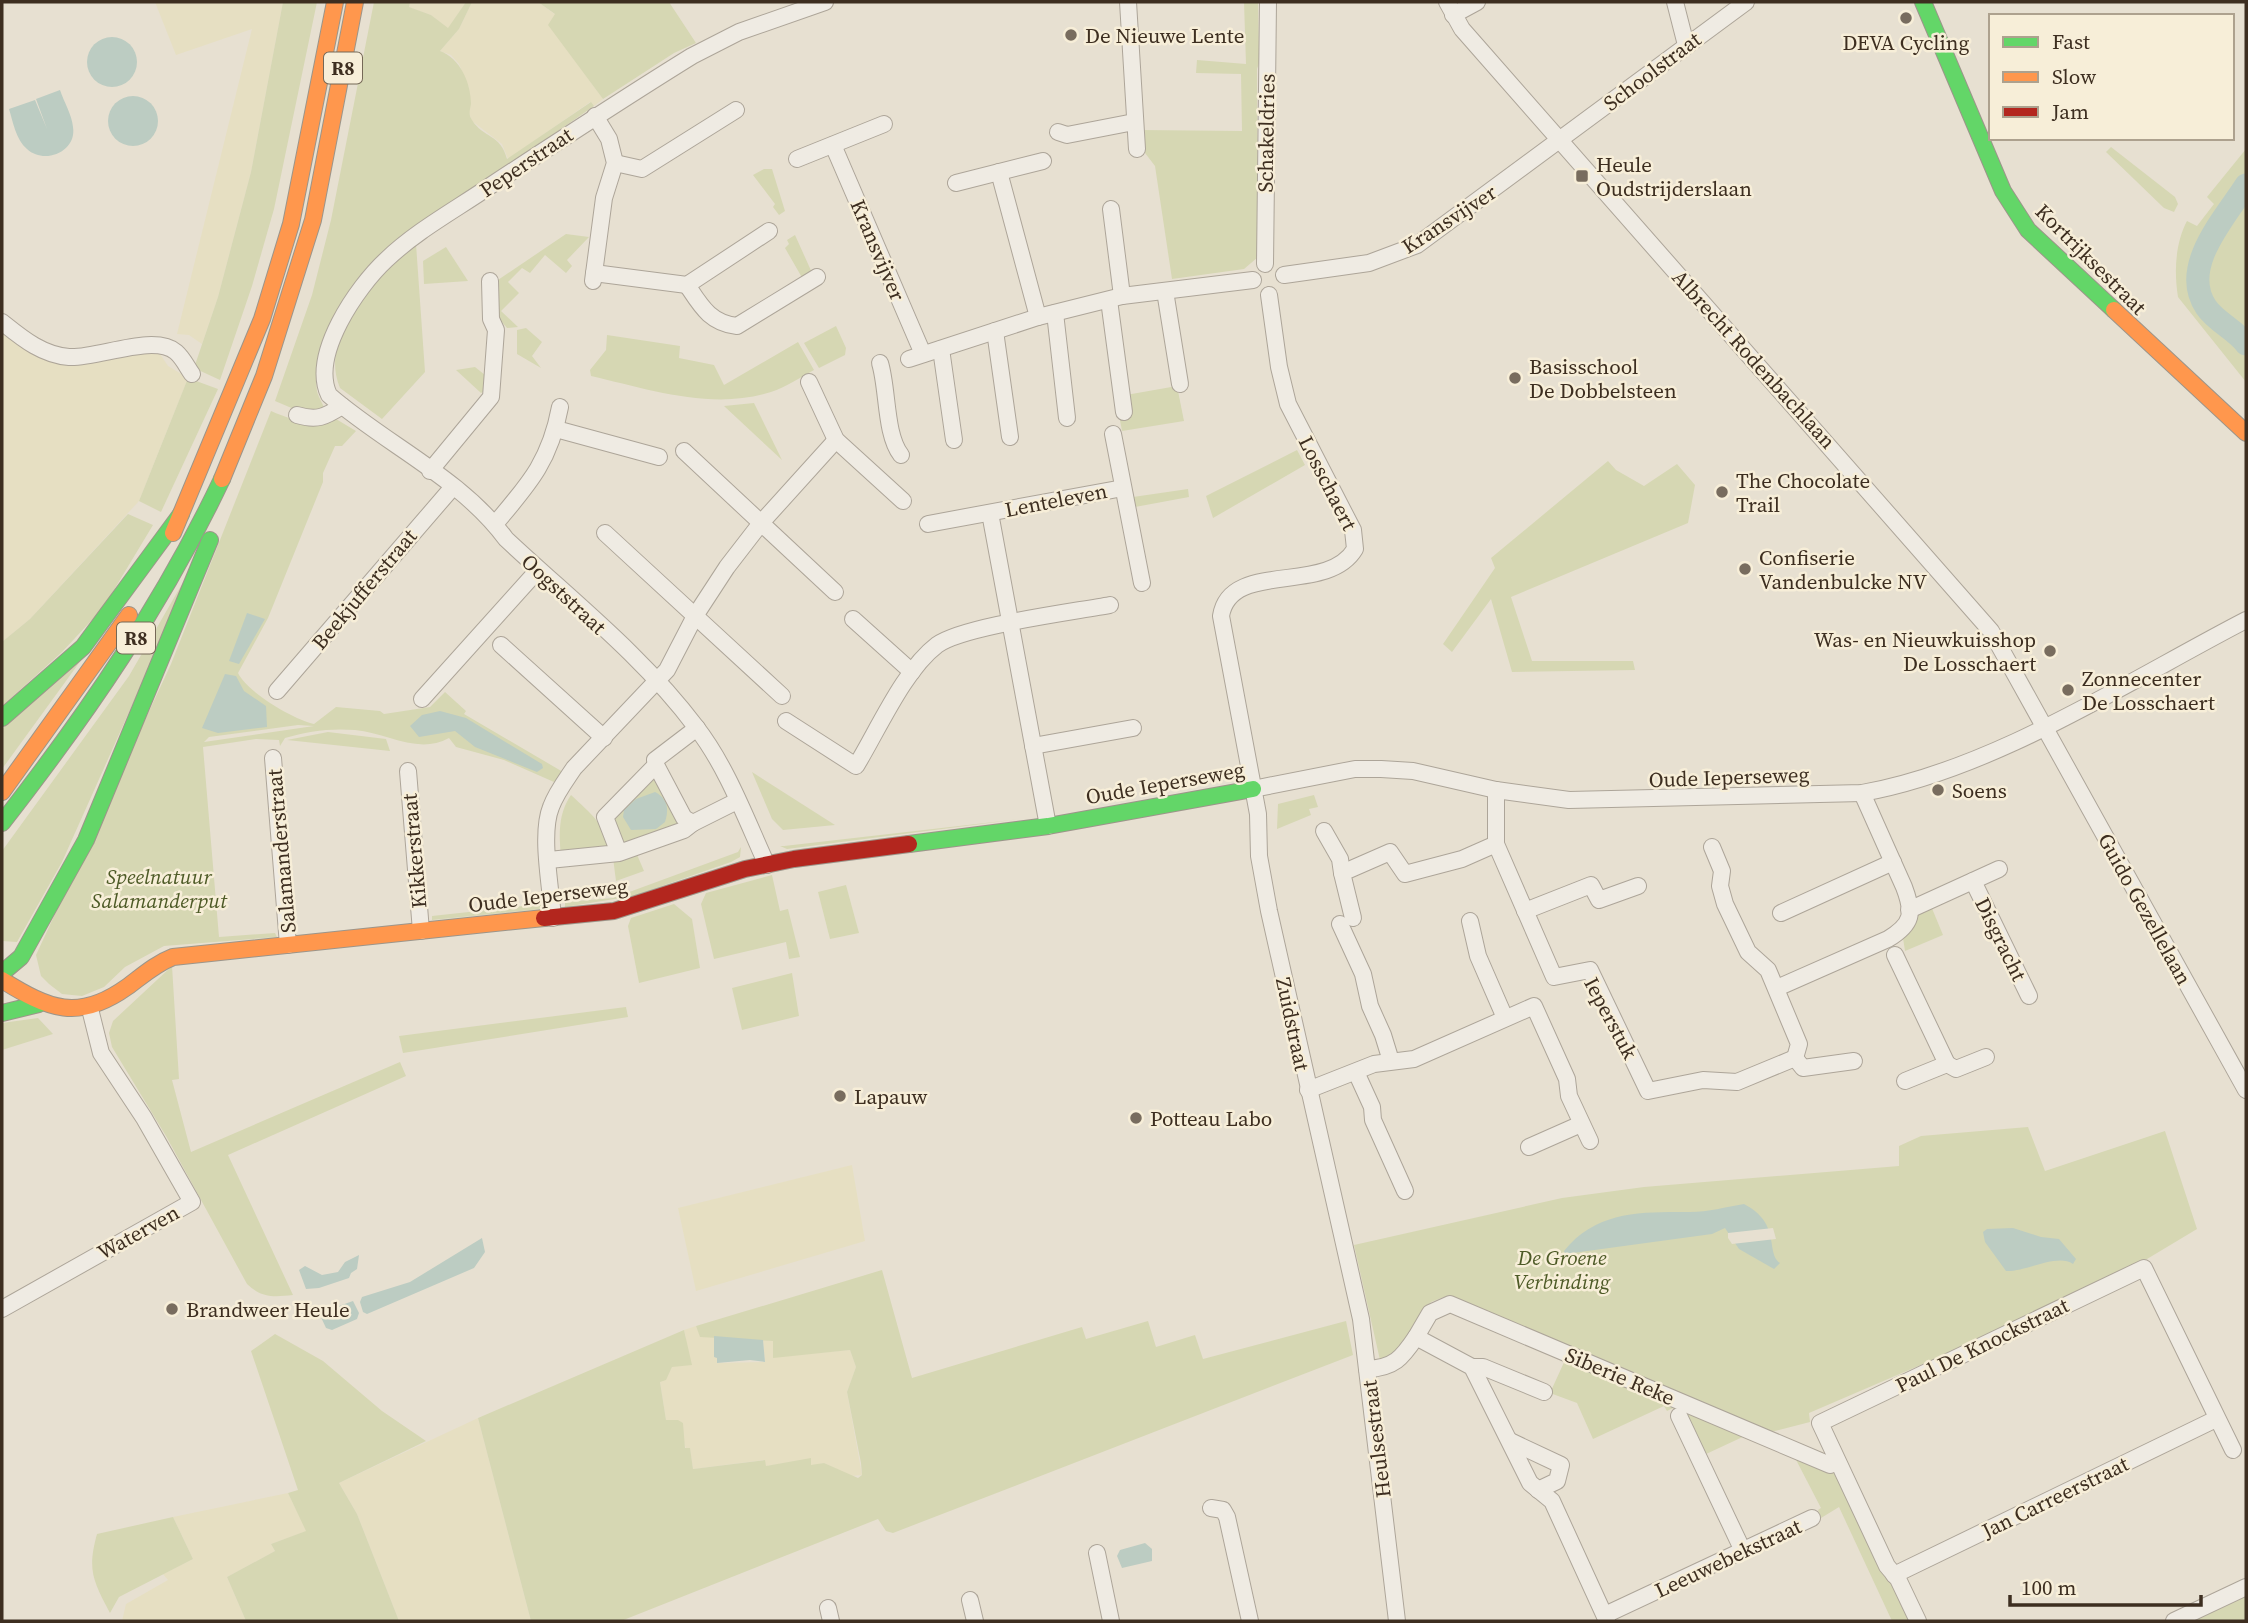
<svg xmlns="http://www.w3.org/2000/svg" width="2248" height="1623" font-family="'Source Serif 4',serif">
<rect width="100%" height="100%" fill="#e7e0d1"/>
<g fill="#e6dfc2">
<polygon points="155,2 283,2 251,172 218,297 202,344 189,335 177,334 252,29 176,55"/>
<polygon points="410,2 466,2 448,29 431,15 408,7"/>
<polygon points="472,2 538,2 556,15 549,25 603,99 594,106 590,102 508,159 502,144 472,121 469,113 469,88 459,64 451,55 440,51 459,29"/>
<polygon points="2,331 30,350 160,354 168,366 188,378 139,501 30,619 2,642"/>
<polygon points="852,1165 865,1241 696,1291 678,1208"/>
<polygon points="696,1326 700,1336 714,1336 714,1356 717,1357 717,1363 765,1362 763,1340 773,1341 774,1357 850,1350 856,1367 847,1392 862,1475 851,1476 824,1463 811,1466 810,1459 766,1466 764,1460 693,1469 690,1449 686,1449 678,1420 666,1420 660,1381 668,1375 686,1338 684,1330"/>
<polygon points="478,1418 531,1621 399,1621 357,1514 339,1483"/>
<polygon points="288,1493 307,1531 271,1544 275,1551 227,1577 246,1621 122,1621 126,1604 168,1580 163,1574 193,1559 173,1517"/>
</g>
<g fill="#d6d7b3" fill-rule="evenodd">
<polygon points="283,2 317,2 274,209 252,286 220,380 194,368 218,297 251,172"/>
<path d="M374,2H410L409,7L431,15L448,28L466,2H472L459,29L440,51C460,58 471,83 471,104C470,110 468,114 472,120C483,138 501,134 507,159L591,102L594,106L381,254C352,283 310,348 317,391C319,399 324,405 325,411L301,412L275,401L312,295L331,220Z"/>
<polygon points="538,2 669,2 696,43 674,53 603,99 548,25 555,14"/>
<polygon points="1244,2 1258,2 1259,50 1263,51 1257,69 1258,257 1244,269 1172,279 1155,166 1142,149 1139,130 1242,131 1241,74 1196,73 1197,60 1246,64"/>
<polygon points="2111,147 2175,197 2178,204 2174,212 2164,208 2106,152"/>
<path d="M2246,149V176L2212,227L2200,253L2192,286L2202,309L2238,340L2246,358V382L2178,297C2174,272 2175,244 2187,221L2197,226L2214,204L2207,197Z"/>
<polygon points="764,169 772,169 785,211 779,215 773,207 775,204 753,175"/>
<path d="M2246,193V340C2233,328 2215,317 2206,302C2184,269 2229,218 2246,193Z"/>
<polygon points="566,234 589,237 567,260 572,266 566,273 545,255 530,273 522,268 508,282 519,293 501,311 518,327 507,328 497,316 495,282"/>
<polygon points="795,235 813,275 804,281 785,248 789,244 787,240"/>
<path d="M416,244L425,372L382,419L340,388C317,332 379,277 416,244Z"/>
<polygon points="446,247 468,281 424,284 423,261"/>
<polygon points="836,326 846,348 845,355 819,368 804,343"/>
<polygon points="526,328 542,342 532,356 541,368 517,354 517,330"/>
<path d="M607,335L680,346L679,358L714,365L724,385L798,342L814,370C801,377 786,387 771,392C712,411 648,389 591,376L590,370L606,350Z"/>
<polygon points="475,367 485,375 486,390 481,393 456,370"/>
<polygon points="188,378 218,389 161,512 139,501"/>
<polygon points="1177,386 1184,421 1122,431 1119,415 1126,395"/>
<polygon points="754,403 782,460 724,406"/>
<path d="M271,411C294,421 311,425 336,419L356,431L342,446H335L323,473V482L268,618L238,673C248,693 293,719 314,724L336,707L380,711L384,714L430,707L445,692L466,711L464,714L563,772L554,782L504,760L456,747L449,738C418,755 388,733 355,730C331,728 307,731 285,738L280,746L279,740L256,739L203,747L219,937L275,933L277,937L164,946L125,967L104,987L82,996L62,994L49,984L41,976L36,955L171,664ZM298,725L314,726L204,742L209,737Z"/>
<polygon points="1297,450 1305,465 1213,518 1206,496"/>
<polygon points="1608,461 1616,470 1644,486 1677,464 1695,485 1688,523 1511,597 1532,661 1633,661 1635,670 1512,672 1491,599 1452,652 1443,644 1495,568 1491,558"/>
<polygon points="1188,489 1189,497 1135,507 1133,497"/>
<polygon points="128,514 153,525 103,608 62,652 2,706 2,642 30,619"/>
<polygon points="201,551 62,862 17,942 2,941 2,851 129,676"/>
<polygon points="103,630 2,769 2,729"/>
<polygon points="328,732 386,739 390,751 287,740"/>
<polygon points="655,769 685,825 625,847 610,813"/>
<polygon points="752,772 835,825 783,830 772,819"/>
<path d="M571,795C592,815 604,822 609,852L561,856C559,834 558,814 571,795Z"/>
<polygon points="1314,795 1318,807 1309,809 1311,815 1277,829 1278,804"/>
<polygon points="1028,818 787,849 780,846 784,846"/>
<polygon points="741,847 740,857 731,862 633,896 565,907 565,902 613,898 738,852"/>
<polygon points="635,850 644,871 616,881 613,858"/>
<polygon points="772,875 780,911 788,909 800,957 789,959 786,942 714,959 701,904 706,893"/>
<polygon points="846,885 859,933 830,939 818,892"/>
<polygon points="541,904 541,909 432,920 432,916"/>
<polygon points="674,904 692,919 700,968 639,983 628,926 631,918"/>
<polygon points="1931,906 1943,935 1905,951 1903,938 1917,914"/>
<path d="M172,966L179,1079L172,1080L191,1152L400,1062L406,1076L228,1155L293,1295C273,1297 262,1298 247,1284L166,1136L112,1047L109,1033L113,1021Z"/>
<polygon points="792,973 799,1016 742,1030 732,988"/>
<polygon points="626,1007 628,1017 403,1053 399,1036"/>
<polygon points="38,1018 53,1034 2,1050 2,1023"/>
<polygon points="2028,1127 2045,1171 2165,1131 2197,1229 2147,1259 1995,1333 1809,1413 1810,1422 1771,1432 1444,1297 1431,1302 1398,1352 1380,1360 1354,1245 1562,1198 1644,1187 1899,1166 1899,1146 1921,1136"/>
<polygon points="882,1270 912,1378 1082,1327 1086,1339 1148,1321 1156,1347 1195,1335 1203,1359 1346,1321 1353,1355 893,1533 886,1531 878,1519 621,1621 531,1621 478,1418 684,1330 692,1365 672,1367 666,1380 660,1382 666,1420 678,1420 683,1423 685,1448 690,1448 693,1469 765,1460 766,1466 811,1458 811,1465 824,1463 858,1478 862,1475 861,1463 847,1392 856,1367 850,1350 773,1358 773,1341 700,1337 696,1326"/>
<polygon points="275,1334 323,1361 382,1411 426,1441 339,1483 357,1514 399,1621 246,1621 227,1577 275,1551 271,1544 306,1531 288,1493 298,1490 251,1351"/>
<polygon points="1566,1358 1749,1434 1704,1455 1673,1408 1667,1411 1664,1406 1593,1439 1577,1403 1550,1393"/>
<polygon points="1792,1452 1837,1474 1912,1621 1892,1621 1839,1507 1821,1518 1818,1510 1821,1508"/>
<path d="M173,1517L193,1559L119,1597L110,1613C93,1581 87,1570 97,1534Z"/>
<polygon points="2246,1591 2246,1621 2183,1621"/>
</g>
<g fill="#bcccc2">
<circle cx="112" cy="62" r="25"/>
<path d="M60,90C64,102 72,115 73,127C77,152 44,165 27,149C16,140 13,122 9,109L35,100L47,129L36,99Z"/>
<circle cx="133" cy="121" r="25"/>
<polygon points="247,613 265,619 239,664 229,661"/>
<polygon points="225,674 236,676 244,691 266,706 267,727 218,733 202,728"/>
<polygon points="440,711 466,718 542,764 543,768 537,772 475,747 455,731 419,737 410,726 422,715"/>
<path d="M655,792C668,799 669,809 665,822L656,829L631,830L623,817L624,810L636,799Z"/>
<path d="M1744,1204C1782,1224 1765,1252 1780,1263L1774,1269L1739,1249L1725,1228L1712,1234L1565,1254L1564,1251C1597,1210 1642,1212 1690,1212C1708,1212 1726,1207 1744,1204Z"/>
<path d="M2013,1228L2041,1237L2059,1239L2076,1259L2073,1264C2057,1253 2026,1272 2006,1271L1985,1242L1983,1232L1987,1229Z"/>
<polygon points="482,1238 485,1252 474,1268 367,1314 363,1312 360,1302 362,1297 410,1282"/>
<polygon points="359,1255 357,1269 351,1273 349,1278 319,1288 306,1289 299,1270 305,1266 322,1275 338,1272 345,1262"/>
<polygon points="353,1301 359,1313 357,1319 332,1330 326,1328 319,1313"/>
<polygon points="714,1336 763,1340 765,1362 750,1360 717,1363 717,1358 714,1357"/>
<polygon points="1145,1543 1152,1549 1152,1561 1122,1568 1117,1556 1120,1550"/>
</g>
<polygon fill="#e7e0d1" points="1773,1228 1776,1239 1732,1244 1728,1238 1728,1233"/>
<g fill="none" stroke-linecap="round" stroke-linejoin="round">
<path stroke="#bcccc2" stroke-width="23" d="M2246,185C2225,218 2179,267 2206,307C2216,322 2236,330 2246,344"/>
<g stroke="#ada599" stroke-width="18">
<g id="street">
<polyline points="1128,2 1137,149"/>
<polyline points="1447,2 1462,29 1991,631 2246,1090"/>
<polyline points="1675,2 1686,45"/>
<polyline points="1453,15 1477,2"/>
<polyline points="1058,132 1067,135 1134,122"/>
<polyline points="833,145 923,354"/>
<polyline points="797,159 884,124"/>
<polyline points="615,163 642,169 736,110"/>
<polyline points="999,172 1038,317"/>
<polyline points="956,183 1043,161"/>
<polyline points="1111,209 1122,296"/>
<polyline points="1265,264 1268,2"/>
<polyline points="594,273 687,285 769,231"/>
<polyline points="1284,275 1369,263 1417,245 1746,2"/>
<polyline points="593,281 604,198 615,163 609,139 595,116"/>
<path d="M687,285C701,306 710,323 737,326L817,277"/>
<polyline points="1165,291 1180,384"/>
<path d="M1269,295L1279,367L1288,404L1353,530L1355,549C1327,596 1230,559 1221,616L1258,814L1259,856L1269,911L1361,1319L1397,1621"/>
<polyline points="1109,300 1124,412"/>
<polyline points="1055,313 1067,418"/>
<path d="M2,322C22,338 42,355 69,357C97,359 154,333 176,352C183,358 187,367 192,374"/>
<polyline points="995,331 1010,437"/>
<polyline points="941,349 954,440"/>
<polyline points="909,359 1038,317 1122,296 1253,280"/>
<path d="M880,363C888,389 885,435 901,455"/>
<polyline points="809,382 836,440 903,501"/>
<path d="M297,415C317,421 325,417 342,406"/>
<polyline points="556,429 659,457"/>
<polyline points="1113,434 1142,583"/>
<polyline points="684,451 835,592"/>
<polyline points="430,471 491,397 496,330 491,319 490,281"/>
<polyline points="990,513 1048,826"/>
<path d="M495,524C529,484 550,461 560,407"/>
<polyline points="928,524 1123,488"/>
<polyline points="605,533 782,696"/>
<polyline points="853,619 912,672"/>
<polyline points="501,645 604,738"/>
<polyline points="277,691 452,488"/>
<polyline points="422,699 538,570"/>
<path d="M786,721L856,766C878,730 904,670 937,645C963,626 1073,612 1110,605"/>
<polyline points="1033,746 1133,728"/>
<polyline points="273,758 288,945"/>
<polyline points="656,765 655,760 697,728"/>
<polyline points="408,771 421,931"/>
<path d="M1253,789L1355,769H1381L1413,771L1496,790L1569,800L1862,793C1993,770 2128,681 2246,620"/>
<polyline points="1496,790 1496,844 1554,977 1590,970 1648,1091 1703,1080 1737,1082 1795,1058"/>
<polyline points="693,823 737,801"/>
<polyline points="1324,831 1340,859 1342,873"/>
<polyline points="1712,847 1722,871 1720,886 1725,904 1748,952 1768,970 1799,1044 1795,1058"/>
<polyline points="549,860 619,853 605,817 656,765 684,818 693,823 684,830 619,853"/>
<path d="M767,865C746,819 727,767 696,727C643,656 570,599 506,539C461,478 385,444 329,395C310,355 357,287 386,260C416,231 455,210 490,186C557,142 624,98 692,56L739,32L825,2"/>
<polyline points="1973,881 2029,996"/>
<polyline points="1909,910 1999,869"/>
<polyline points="1525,911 1591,885 1599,900 1638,886"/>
<polyline points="1781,913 1893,862"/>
<path d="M553,918C551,888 540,834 551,807C556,793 566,780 574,768L667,670L695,616L727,567L761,523L836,440"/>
<polyline points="1353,918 1342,873 1390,852 1405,874 1462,859 1496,844"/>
<polyline points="1470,921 1478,956 1505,1018"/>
<polyline points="1340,924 1363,974 1370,1006 1383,1035 1391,1061"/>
<polyline points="1895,955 1947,1064"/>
<path d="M1777,988L1888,939C1913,924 1914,913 1904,887L1862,793"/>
<polyline points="1795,1058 1803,1068 1854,1061"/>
<polyline points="1356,1072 1372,1107 1373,1120 1405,1191"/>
<polyline points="1905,1081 1947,1064 1956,1069 1986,1057"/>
<polyline points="1308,1090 1374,1064 1414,1059 1534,1006 1567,1079 1569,1096 1590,1141"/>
<polyline points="1529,1147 1581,1124"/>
<polyline points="2,1309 192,1202 144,1118 101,1053 90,1009"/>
<polyline points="1416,1337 1430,1313 1450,1304 1830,1465 1837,1461"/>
<polyline points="1472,1367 1483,1367 1544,1392"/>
<path d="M1367,1369C1394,1368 1402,1358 1416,1337L1472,1367L1530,1483L1552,1501L1607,1621"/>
<polyline points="1679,1416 1743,1551"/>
<polyline points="1510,1441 1561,1465 1557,1481 1538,1490"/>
<polyline points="1211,1508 1223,1510 1227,1517 1250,1621"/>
<polyline points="1097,1553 1111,1621"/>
<polyline points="1894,1575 2216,1419"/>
<polyline points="970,1600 975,1621"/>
<polyline points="828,1608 831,1621"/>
<polyline points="1605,1615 1812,1518"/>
<polyline points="1918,1621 1898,1579 1887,1566 1820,1423 2144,1268 2233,1450"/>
<polyline points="2174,1621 2246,1587"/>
</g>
</g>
<g stroke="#9c958a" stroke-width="18">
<g id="fast">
<polyline points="1923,2 2003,191 2028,230 2114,310"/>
<polyline points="2,718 83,647 181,514"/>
<path d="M2,823C87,714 163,604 222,479"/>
<polyline points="909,844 1048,826 1253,789"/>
<polyline points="2,973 21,957 86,840 210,540"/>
<polyline points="2,1013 39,1004"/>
</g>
</g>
<g stroke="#9c958a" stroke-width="18">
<g id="slow">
<polyline points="2114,310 2246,433"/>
<polyline points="222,479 264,376 313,220 355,2"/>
<polyline points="173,533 262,319 291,224 335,2"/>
<polyline points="2,792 129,615"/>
<path d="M2,980C49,1009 78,1022 127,987C142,976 155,964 173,957L544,918"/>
</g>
</g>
<g stroke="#9c958a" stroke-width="18">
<polyline id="jam" points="544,918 614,911 745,869 794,859 909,844"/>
</g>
<use href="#street" stroke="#efebe3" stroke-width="16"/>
<use href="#fast" stroke="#63d668" stroke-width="16"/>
<use href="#slow" stroke="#ff974d" stroke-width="16"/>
<use href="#jam" stroke="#b3261e" stroke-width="16"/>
</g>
<g fill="#786c5e" stroke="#f7eed8" stroke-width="2.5">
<circle cx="1906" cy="18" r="7"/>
<circle cx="1071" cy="35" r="7"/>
<rect x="1575" y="169" width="14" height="14" rx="3.5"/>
<circle cx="1515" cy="378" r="7"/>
<circle cx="1722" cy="492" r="7"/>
<circle cx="1745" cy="569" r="7"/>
<circle cx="2050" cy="651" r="7"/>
<circle cx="2068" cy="690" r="7"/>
<circle cx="1938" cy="790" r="7"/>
<circle cx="840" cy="1096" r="7"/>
<circle cx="1136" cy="1118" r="7"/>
<circle cx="172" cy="1309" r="7"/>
</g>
<g text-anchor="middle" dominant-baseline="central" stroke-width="5" stroke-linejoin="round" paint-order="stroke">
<g fill="#f7eed8" stroke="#756857" stroke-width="2">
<rect x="324" y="52.5" width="38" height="31" rx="5"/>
<rect x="117" y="622.5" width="38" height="31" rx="5"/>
</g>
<g font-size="19" font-weight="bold" fill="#3d2e20">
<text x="343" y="68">R8</text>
<text x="136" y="638">R8</text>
</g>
<g font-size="21" fill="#3d2e20" stroke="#f7eed8" text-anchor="start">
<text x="1085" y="35">De Nieuwe Lente</text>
<text x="1906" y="42" text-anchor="middle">DEVA Cycling</text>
<text x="1596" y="164">Heule<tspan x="1596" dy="24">Oudstrijderslaan</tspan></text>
<text x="1529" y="366">Basisschool<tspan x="1529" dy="24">De Dobbelsteen</tspan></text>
<text x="1736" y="480">The Chocolate<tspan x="1736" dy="24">Trail</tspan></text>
<text x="1759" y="557">Confiserie<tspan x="1759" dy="24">Vandenbulcke NV</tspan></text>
<text x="2036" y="639" text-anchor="end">Was- en Nieuwkuisshop<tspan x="2036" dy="24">De Losschaert</tspan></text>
<text x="2082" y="678">Zonnecenter<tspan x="2082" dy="24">De Losschaert</tspan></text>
<text x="1952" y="790">Soens</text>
<text x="854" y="1096">Lapauw</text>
<text x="1150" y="1118">Potteau Labo</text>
<text x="186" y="1309">Brandweer Heule</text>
</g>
<g font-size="21" fill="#3d2e20" stroke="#f7eed8">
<text transform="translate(1652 71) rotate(-37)">Schoolstraat</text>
<text transform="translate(1266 133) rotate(-89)">Schakeldries</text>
<text transform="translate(526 162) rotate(-34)">Peperstraat</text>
<text transform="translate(1449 219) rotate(-33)">Kransvijver</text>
<text transform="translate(878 250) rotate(67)">Kransvijver</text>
<text transform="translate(2091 259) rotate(45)">Kortrijksestraat</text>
<text transform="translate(1754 359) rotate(48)">Albrecht Rodenbachlaan</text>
<text transform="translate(1328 483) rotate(63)">Losschaert</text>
<text transform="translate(1056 500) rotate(-11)">Lenteleven</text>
<text transform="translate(364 589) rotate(-50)">Beekjufferstraat</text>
<text transform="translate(564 594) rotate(43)">Oogststraat</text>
<text transform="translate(1729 777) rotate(-2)">Oude Ieperseweg</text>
<text transform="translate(1165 783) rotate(-10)">Oude Ieperseweg</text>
<text transform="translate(281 851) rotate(-95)">Salamanderstraat</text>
<text transform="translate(414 851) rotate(-95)">Kikkerstraat</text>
<text transform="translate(548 895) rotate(-7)">Oude Ieperseweg</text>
<text transform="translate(2145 909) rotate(61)">Guido Gezellelaan</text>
<text transform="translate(2001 939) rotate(64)">Disgracht</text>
<text transform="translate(1611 1018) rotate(62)">Ieperstuk</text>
<text transform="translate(1293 1024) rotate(78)">Zuidstraat</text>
<text transform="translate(138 1232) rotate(-29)">Waterven</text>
<text transform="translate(1982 1345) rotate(-26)">Paul De Knockstraat</text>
<text transform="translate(1620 1376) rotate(23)">Siberie Reke</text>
<text transform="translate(1376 1439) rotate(-97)">Heulsestraat</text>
<text transform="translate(2055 1497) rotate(-26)">Jan Carreerstraat</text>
<text transform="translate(1728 1558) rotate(-25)">Leeuwebekstraat</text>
</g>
<g font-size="21" font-style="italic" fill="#4d5a26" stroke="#f7eed8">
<text x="159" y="876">Speelnatuur<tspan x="159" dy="24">Salamanderput</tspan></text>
<text x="1562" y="1257">De Groene<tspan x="1562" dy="24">Verbinding</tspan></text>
</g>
</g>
<rect width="2248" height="1623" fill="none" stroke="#3d2e20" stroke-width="7"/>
<rect x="1989" y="14" width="245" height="126" fill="#f7eed8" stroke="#ada18e" stroke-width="2"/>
<rect x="2003" y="37" width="35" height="10" fill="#63d668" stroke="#ada18e" stroke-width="2"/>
<text x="2052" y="49" font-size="21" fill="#3d2e20">Fast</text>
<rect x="2003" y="72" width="35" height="10" fill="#ff974d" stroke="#ada18e" stroke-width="2"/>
<text x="2052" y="84" font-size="21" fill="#3d2e20">Slow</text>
<rect x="2003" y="107" width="35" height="10" fill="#b3261e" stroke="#ada18e" stroke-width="2"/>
<text x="2052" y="119" font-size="21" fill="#3d2e20">Jam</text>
<path d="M2010 1595v10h191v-10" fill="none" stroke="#3d2e20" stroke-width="3.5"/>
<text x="2021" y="1595" font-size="21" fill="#3d2e20" stroke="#f7eed8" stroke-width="5" paint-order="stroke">100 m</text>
</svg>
